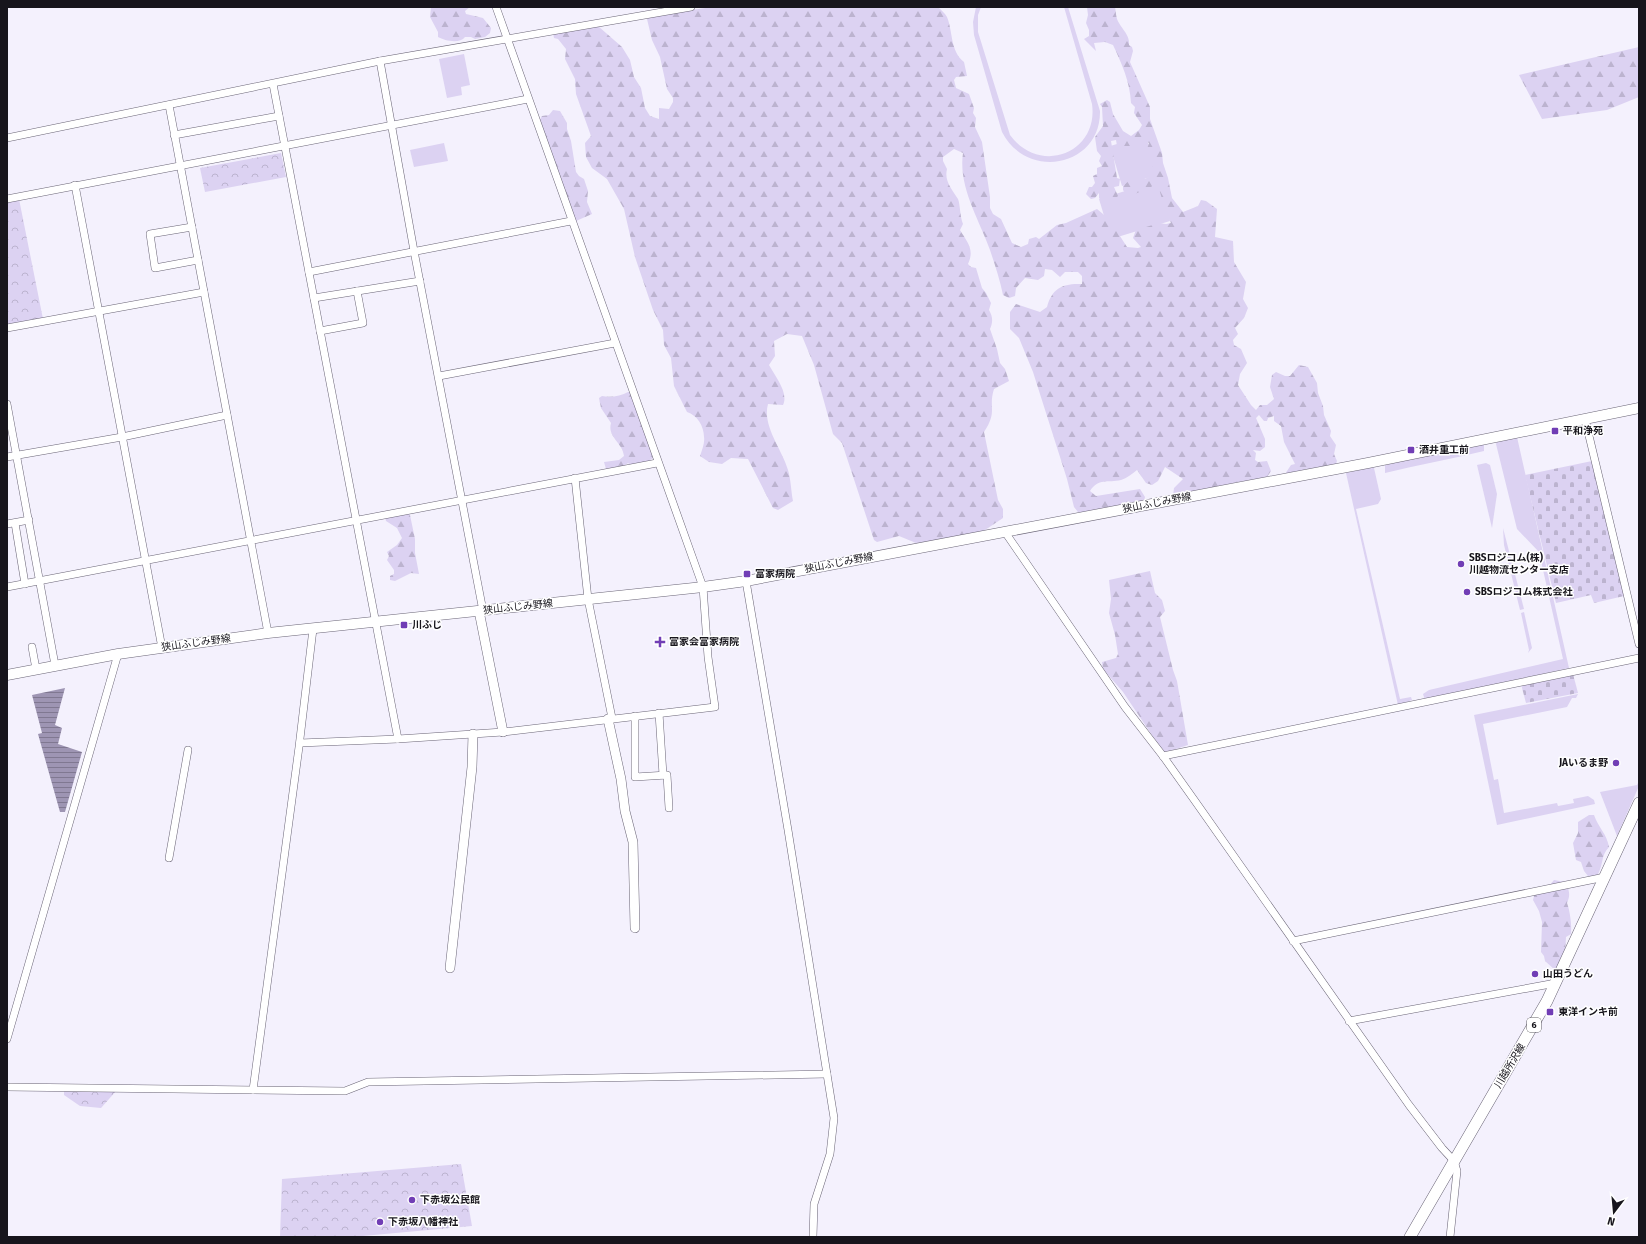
<svg xmlns="http://www.w3.org/2000/svg" width="1646" height="1244" font-family="'Fira Sans','Noto Sans JP',sans-serif">
<defs>
<pattern id="forest-firs" width="22" height="20" patternUnits="userSpaceOnUse"><rect width="22" height="20" fill="#dcd2f2"/><path d="M5 1l3.5 6h-7zM16 11l3.5 6h-7z" fill="#bcb3cf"/></pattern>
<pattern id="cemetery-stones" width="16" height="16" patternUnits="userSpaceOnUse"><rect width="16" height="16" fill="#dcd2f2"/><path d="M2 7V4a2 2 0 0 1 4 0v3zM10 15v-3a2 2 0 0 1 4 0v3z" fill="#bcb3cf"/></pattern>
<pattern id="park-crowns" width="20" height="18" patternUnits="userSpaceOnUse"><rect width="20" height="18" fill="#dcd2f2"/><path d="M2 6a3 3 0 1 1 6 0M12 15a3 3 0 1 1 6 0" fill="none" stroke="#bcb3cf"/></pattern>
<pattern id="water-rules" width="6" height="5" patternUnits="userSpaceOnUse"><rect width="6" height="5" fill="#9e95b3"/><path d="M0 2.5h6" fill="none" stroke="#807891"/></pattern>
</defs>
<rect width="100%" height="100%" fill="#f4f1fd"/>
<g fill="#dcd2f2">
<path d="M976,7H981L978,15V32L1010,135C1040,176 1099,153 1092,104L1064,7H1068L1100,111C1101,167 1027,181 1002,132L974,35L973,22Z"/>
<polygon points="464,54 470,85 461,87 462,95 447,98 439,59"/>
<polygon points="1146,136 1157,175 1122,186 1110,146"/>
<polygon points="444,143 448,161 414,167 410,150"/>
<polygon points="1158,181 1170,221 1111,239 1099,199"/>
<polygon points="1517,437 1569,668 1425,700 1423,694 1429,690 1563,659 1539,552 1517,529 1496,444 1497,442"/>
<path d="M1484,443V451C1451,459 1418,465 1385,473V465Z"/>
<polygon points="1486,463 1490,465 1497,494 1492,528 1477,465"/>
<polygon points="1372,467 1374,468 1381,499 1378,504 1356,509 1400,699 1411,697 1412,700 1398,705 1346,473"/>
<polygon points="1503,528 1524,609 1520,610 1504,545"/>
<polygon points="1524,612 1532,648 1528,653 1529,650 1521,613"/>
<polygon points="1578,694 1576,698 1572,698 1567,707 1483,724 1494,780 1498,779 1504,813 1557,803 1558,806 1574,803 1573,799 1588,796 1594,800 1595,804 1497,825 1474,715"/>
<polygon points="1639,781 1639,786 1617,836 1600,792 1637,785"/>
</g>
<g fill="url(#forest-firs)">
<path d="M431,7H470L465,11L466,14L483,18L491,28L490,33L485,37L475,39L471,37H465C460,44 445,41 438,37V32L430,17Z"/>
<path d="M712,7H938C941,10 945,13 947,17C953,31 950,51 964,62L967,76L956,77L954,80L956,88L969,94L974,108L973,113L976,118L975,127L982,142L990,197V208L993,214L1001,219L1012,243L1021,247L1028,244L1029,239L1036,237L1039,239L1057,225L1066,223L1097,209L1109,219L1127,247L1138,248L1141,247L1133,238L1137,227H1146L1159,223L1166,224L1171,223L1167,216L1157,182L1151,187L1128,197L1123,190V186L1131,179H1145L1152,175L1151,169L1153,166L1147,149L1149,143L1141,139L1135,140L1134,146H1117L1116,140L1111,141L1117,178L1120,179L1119,186L1114,187L1118,196L1113,201H1102L1099,198V193L1095,198L1091,199L1086,194L1089,187H1092L1095,183L1093,176L1097,174V168L1102,166L1099,161L1101,156L1097,151L1095,137L1103,126L1102,107L1100,104L1107,100L1110,102L1113,114L1123,131L1131,136L1139,130L1142,125L1134,113L1135,107L1131,103C1130,82 1122,64 1113,45L1105,42L1094,43L1096,51L1084,39L1089,36V30L1086,23L1088,15L1087,7H1115C1116,12 1116,19 1119,23C1123,30 1130,36 1129,45L1132,47L1133,51L1130,62L1150,107V119L1162,153L1163,163L1168,178L1172,198L1183,212L1198,206L1201,200L1206,201L1217,209L1215,237L1233,241L1234,262L1246,282L1243,299L1248,308L1244,318L1235,328L1238,334L1233,340L1234,345L1241,349L1247,363L1240,374L1238,385L1251,405L1256,410L1260,405H1267L1274,399L1270,387L1272,375L1276,372L1285,376H1290L1299,365L1308,367L1317,383L1318,393L1323,406L1324,415L1331,431L1330,436L1336,445L1334,454L1337,461L1335,466L1312,472L1305,469L1300,474L1283,477L1291,465L1295,464L1284,442L1281,426L1274,421V416L1268,418L1267,421H1264L1259,415L1256,418L1265,439V447L1260,451L1253,450L1256,453L1255,460L1258,462L1267,461L1271,471C1265,482 1255,483 1243,481L1173,496L1174,488L1183,479L1165,467L1158,481L1152,485L1146,483L1137,470C1132,474 1127,478 1121,480C1108,483 1098,478 1090,491L1096,496L1140,489L1145,497L1144,501L1086,513L1078,512L1074,507L1067,479L1033,372L1019,338L1010,329V312L1016,304L1040,312L1047,307C1052,288 1063,283 1082,284V276L1078,272H1065L1060,277L1052,270L1045,269L1044,276L1038,280L1025,278L1016,288L1015,296L1009,298L1003,295C1000,280 995,265 990,250C979,219 958,187 963,153L954,149L943,157V161L947,169C944,181 952,189 958,199C960,203 960,217 963,224L960,230C967,242 975,249 968,264L971,267L976,268L982,288L986,293L991,303L989,310C993,317 993,322 990,329L997,349L1000,363L1005,369L1009,381L994,389C988,408 998,411 984,432L998,500L1003,509V518L982,532L947,539L916,543L899,536L877,542L874,540L842,443L833,434L814,365L802,336L787,334L774,341L775,356L769,365C775,376 789,393 783,405L768,404C762,426 782,449 788,470C791,480 791,491 793,501L778,510L773,508L748,459L731,458L722,464L709,462L700,456C702,450 705,443 704,437C704,426 697,415 687,412L674,386L671,358L664,345L663,330L653,310L635,257L624,209L607,179L592,168L586,157L585,143L591,136L576,94L575,79L565,59L566,49L558,39L554,38L553,33L598,26L622,47L630,60L634,77L641,88L645,108L650,116L659,119V108L669,109L673,102V98L667,89L660,57L652,40L647,19L651,16Z"/>
<polygon points="1639,47 1639,97 1607,110 1542,119 1519,75"/>
<polygon points="553,110 560,111 567,123 567,129 571,141 576,172 579,176 584,179 588,191 587,202 592,214 576,221 573,221 546,145 546,134 542,133 538,123 542,116 549,115"/>
<path d="M628,392H630L656,456L646,463L632,466L628,463L622,467L606,469L604,462L619,460L624,456C623,443 607,437 611,423L601,408L599,398L602,396C610,398 621,396 628,392Z"/>
<polygon points="407,513 410,515 415,539 415,553 419,574 411,573 395,581 390,580 390,576 394,574 394,570 387,560 389,556 387,552 397,545 402,538 397,528 386,521 385,517"/>
<polygon points="1150,571 1155,593 1162,600 1165,611 1160,617 1173,670 1177,681 1188,745 1164,753 1123,692 1103,669 1102,662 1116,658 1118,654 1115,635 1109,613 1111,599 1109,580"/>
<path d="M1589,815H1594C1598,827 1607,834 1609,847C1600,856 1604,867 1596,877L1588,876L1584,871L1581,862L1576,860L1573,843L1578,833V822Z"/>
<path d="M1554,880L1565,882C1569,889 1571,895 1567,903C1570,911 1572,926 1571,934L1566,937L1565,954L1555,970L1545,961L1544,956L1541,952L1542,922L1539,911L1533,900L1536,888L1548,887Z"/>
</g>
<g fill="url(#cemetery-stones)">
<polygon points="1592,461 1624,596 1594,603 1591,595 1556,603 1525,475"/>
<polygon points="1573,674 1578,693 1526,703 1521,684"/>
</g>
<g fill="url(#park-crowns)">
<polygon points="281,153 286,177 205,192 200,168"/>
<polygon points="19,199 43,319 7,325 7,201"/>
<polygon points="64,1089 117,1090 101,1108 80,1106 64,1095"/>
<polygon points="461,1164 472,1226 352,1237 280,1237 282,1179"/>
</g>
<polygon fill="url(#water-rules)" points="65,688 55,725 62,728 58,744 82,752 65,812 60,812 38,734 42,733 32,695"/>
<g fill="none" stroke-linecap="round" stroke-linejoin="round">
<g stroke="#6a6576" stroke-width="8">
<g id="minor">
<polyline points="380,61 414,251 483,611"/>
<polyline points="273,84 398,739 503,732 715,707 708,657 703,587 496,7"/>
<polyline points="169,105 268,633"/>
<polyline points="174,135 279,116"/>
<polyline points="7,138 380,61 691,7"/>
<polyline points="75,185 162,648"/>
<polyline points="7,199 528,99"/>
<polyline points="192,227 150,234 155,268 198,260"/>
<polyline points="309,272 571,221"/>
<polyline points="314,298 420,281"/>
<polyline points="7,328 204,292"/>
<polyline points="320,331 363,323 357,291"/>
<polyline points="439,376 615,343"/>
<polyline points="7,404 55,665"/>
<polyline points="1585,419 1639,644"/>
<polyline points="7,457 122,437 227,415"/>
<polyline points="575,478 588,599 612,718"/>
<polyline points="15,523 25,584"/>
<polyline points="7,524 29,520"/>
<polyline points="1005,532 1125,707 1163,756 1195,801 1409,1105 1442,1148 1454,1161 1457,1171 1450,1237"/>
<polyline points="746,581 788,830 834,1118 830,1154 814,1204 813,1237"/>
<polyline points="7,587 657,463"/>
<polyline points="32,647 36,669"/>
<polyline points="659,713 663,775"/>
<polyline points="635,716 635,777 667,775 669,808"/>
<polyline points="300,743 398,739"/>
<polyline points="1163,756 1639,658"/>
<polyline points="169,858 188,750"/>
<polyline points="1293,941 1605,877"/>
<polyline points="1349,1021 1556,983"/>
<polyline points="7,1039 118,654"/>
<polyline points="7,1087 345,1091 368,1082 827,1074"/>
<polyline points="253,1090 299,747 313,629"/>
</g>
</g>
<g stroke="#6a6576" stroke-width="10">
<g id="tertiary">
<polyline points="479,611 503,732"/>
<polyline points="608,719 621,779 625,811 633,842 635,928"/>
<polyline points="450,968 472,767 473,734"/>
</g>
</g>
<g stroke="#6a6576" stroke-width="11">
<polyline id="secondary" points="7,675 118,654 268,633 703,587 746,581 1368,463 1639,408"/>
</g>
<g stroke="#6a6576" stroke-width="12">
<polyline id="primary" points="1410,1237 1547,1001 1639,803"/>
</g>
<use href="#minor" stroke="#fff" stroke-width="7"/>
<use href="#tertiary" stroke="#fff" stroke-width="9"/>
<use href="#secondary" stroke="#fff" stroke-width="10"/>
<use href="#primary" stroke="#fff" stroke-width="11"/>
</g>
<g fill="#713eb5" stroke="#fff" stroke-width="1.5">
<rect x="1551" y="427" width="8" height="8" rx="2"/>
<rect x="1407" y="446" width="8" height="8" rx="2"/>
<circle cx="1461" cy="564" r="4"/>
<rect x="743" y="570" width="8" height="8" rx="2"/>
<circle cx="1467" cy="592" r="4"/>
<rect x="400" y="621" width="8" height="8" rx="2"/>
<path d="M658 636h4v4h4v4h-4v4h-4v-4h-4v-4h4z"/>
<circle cx="1616" cy="763" r="4"/>
<circle cx="1535" cy="974" r="4"/>
<rect x="1546" y="1008" width="8" height="8" rx="2"/>
<circle cx="412" cy="1200" r="4"/>
<circle cx="380" cy="1222" r="4"/>
</g>
<g text-anchor="middle" dominant-baseline="central" stroke-width="3" stroke-linejoin="round" paint-order="stroke">
<rect fill="#fff" stroke="#5d5b60" stroke-width="1" x="1527" y="1018" width="14" height="14" rx="3"/>
<g font-size="9" font-weight="bold" fill="#17151c">
<text x="1534" y="1025">6</text>
</g>
<g font-size="10" font-weight="bold" fill="#17151c" stroke="#fff" text-anchor="start">
<text x="1563" y="431">平和浄苑</text>
<text x="1419" y="450">酒井重工前</text>
<text x="1469" y="558">SBSロジコム(株)<tspan x="1469" dy="12">川越物流センター支店</tspan></text>
<text x="755" y="574">富家病院</text>
<text x="1475" y="592">SBSロジコム株式会社</text>
<text x="412" y="625">川ふじ</text>
<text x="669" y="642">富家会富家病院</text>
<text x="1608" y="763" text-anchor="end">JAいるま野</text>
<text x="1543" y="974">山田うどん</text>
<text x="1558" y="1012">東洋インキ前</text>
<text x="420" y="1200">下赤坂公民館</text>
<text x="388" y="1222">下赤坂八幡神社</text>
</g>
<g font-size="10" fill="#17151c" stroke="#fff">
<text transform="translate(1157 503) rotate(-11)">狭山ふじみ野線</text>
<text transform="translate(839 563) rotate(-11)">狭山ふじみ野線</text>
<text transform="translate(518 607) rotate(-6)">狭山ふじみ野線</text>
<text transform="translate(196 643) rotate(-8)">狭山ふじみ野線</text>
<text transform="translate(1510 1066) rotate(-59)">川越所沢線</text>
</g>
</g>
<rect width="1646" height="1244" fill="none" stroke="#17151c" stroke-width="16"/>
<g transform="translate(1614 1212) rotate(196)" stroke="#ffffff" stroke-width="3" paint-order="stroke">
<path d="M0-3L7 15L0 10L-7 15Z" fill="#17151c"/>
<text y="-6" font-size="11" font-weight="bold" text-anchor="middle" fill="#17151c">N</text>
</g>
</svg>
